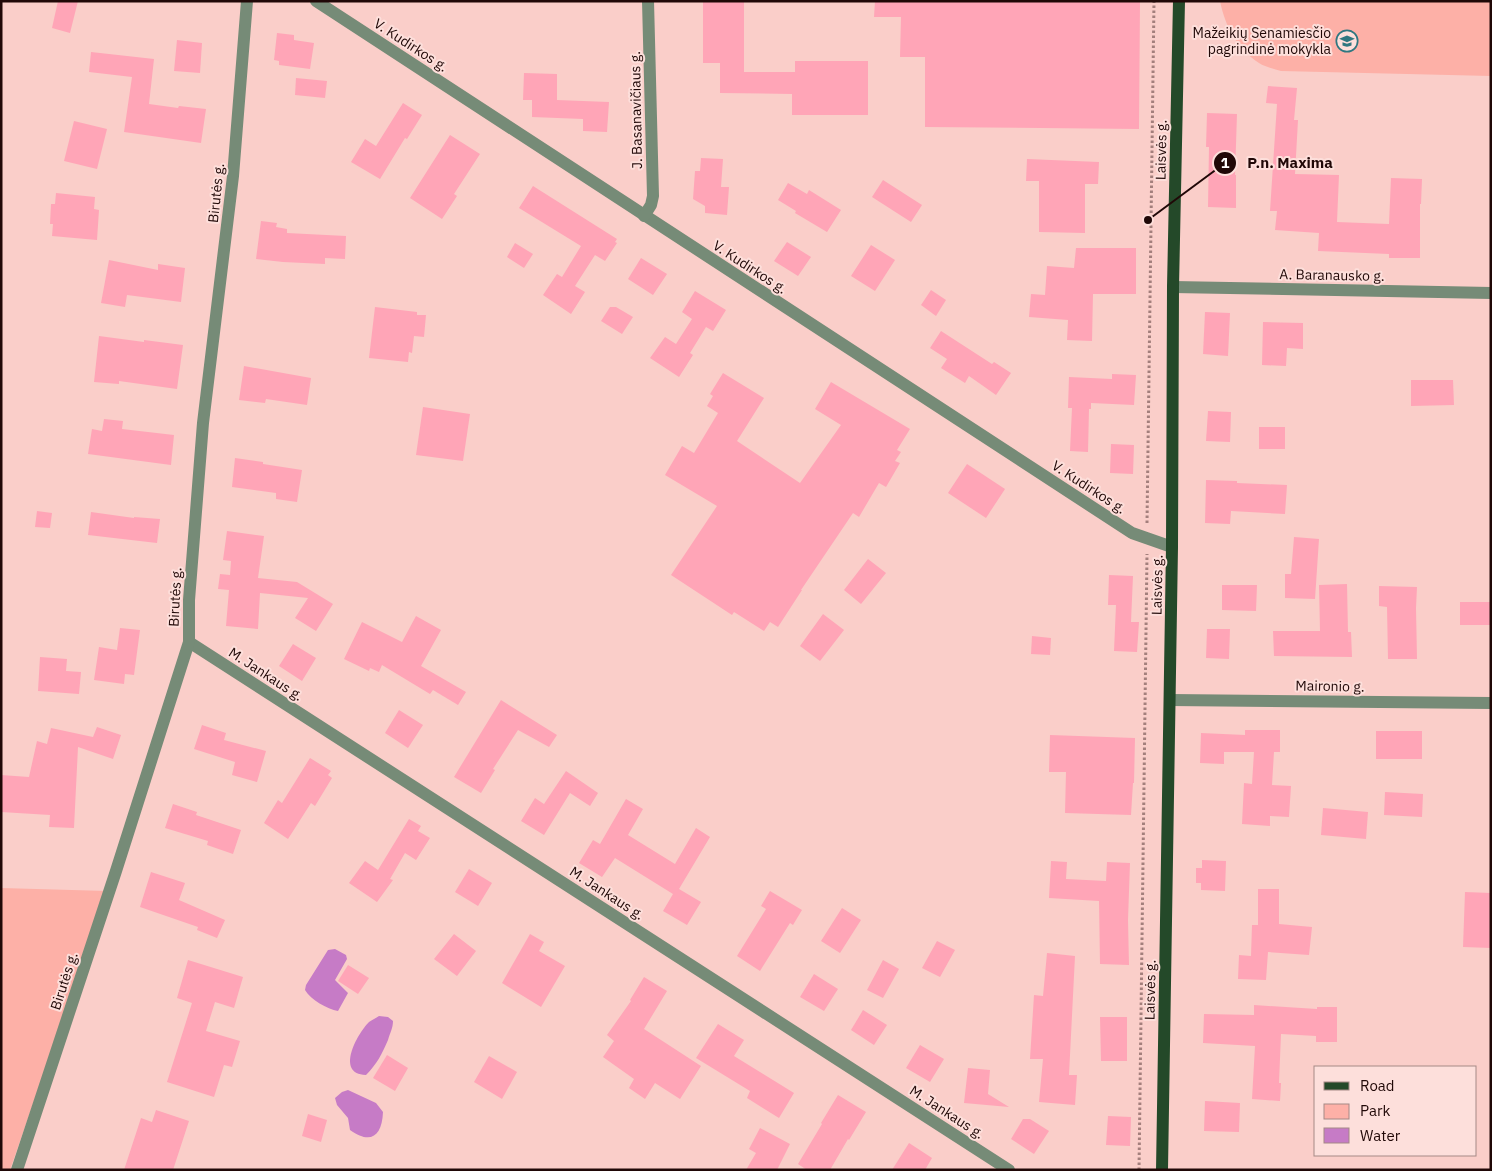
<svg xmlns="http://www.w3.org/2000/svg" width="1492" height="1171" font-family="'IBM Plex Sans',sans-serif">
<rect width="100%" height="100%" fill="#facec9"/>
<g fill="#fdb0a7">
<path d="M1220,1H1491V76L1281,71C1274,69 1265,67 1259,63C1237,49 1225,26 1220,1Z"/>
<polygon points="1,888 107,891 10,1170 1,1170"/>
</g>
<g fill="#c67bc6">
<path d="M335,949L346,955L347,959L335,980L348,993L338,1011C327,1009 311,1000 305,990L306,985L328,950Z"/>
<path d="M379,1016L388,1017L393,1021C393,1028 390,1033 388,1040C382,1054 377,1064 366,1075C335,1074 357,1034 369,1022C372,1020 376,1018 379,1016Z"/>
<path d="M348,1090L376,1103L383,1112C382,1136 371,1145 350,1130L348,1118L337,1105L335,1098L342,1092Z"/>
</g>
<g fill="#ffa5b7">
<polygon points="58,1 78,1 70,33 52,28"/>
<polygon points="703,1 744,1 744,72 795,72 795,61 868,61 868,115 792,115 792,94 720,93 720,63 703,63"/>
<polygon points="875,1 1140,1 1139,129 925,127 925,57 900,57 901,17 874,17"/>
<polygon points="277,33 294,35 294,40 314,43 310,69 279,65 279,61 274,60"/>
<polygon points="177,40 202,43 200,73 174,71"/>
<polygon points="91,52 154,59 149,104 178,108 179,106 206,109 201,143 124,132 132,77 89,72"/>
<polygon points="524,73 557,74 557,100 609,102 607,132 583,131 583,119 532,117 532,100 523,100"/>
<polygon points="296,78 327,81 325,98 295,95"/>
<polygon points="1268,86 1297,88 1294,120 1298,120 1295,174 1339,175 1337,222 1389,224 1391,178 1422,179 1421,204 1420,204 1420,258 1389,258 1389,254 1318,251 1319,233 1275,230 1277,211 1270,211 1277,104 1266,103"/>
<polygon points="403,103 422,115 407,139 405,138 380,179 351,162 365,139 376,146"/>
<polygon points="1207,113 1237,114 1235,175 1236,175 1236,208 1208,207 1209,147 1206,147"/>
<polygon points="74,121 107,129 97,169 64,161"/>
<polygon points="450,135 480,154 454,194 457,196 442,219 410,198"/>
<polygon points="701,158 723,159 721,187 729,187 727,215 705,213 705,206 693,199 695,171 700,171"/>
<polygon points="1027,159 1099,162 1098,184 1085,184 1085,233 1039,232 1039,181 1026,181"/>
<polygon points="883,180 922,205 911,222 872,197"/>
<polygon points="788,183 807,194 809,190 841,210 827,232 795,213 796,211 778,200"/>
<polygon points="533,186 617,239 615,242 617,243 605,261 595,255 575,286 585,292 571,314 543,295 557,274 562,277 581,246 519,208"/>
<polygon points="56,193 95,197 94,209 99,210 97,240 52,236 53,224 50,224 51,204 55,204"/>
<polygon points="261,221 277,223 276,227 287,229 287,233 346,236 345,259 325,258 325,264 283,262 256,259"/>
<polygon points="787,242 811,257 798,276 774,261"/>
<polygon points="515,243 533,254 524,268 507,257"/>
<polygon points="871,245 895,260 875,291 851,276"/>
<polygon points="1076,248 1136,248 1136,294 1093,294 1092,341 1067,340 1068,320 1029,317 1031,294 1045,295 1047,266 1074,268"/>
<polygon points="641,258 667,274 653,295 628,279"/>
<polygon points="109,260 158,270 158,264 185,268 181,302 127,295 125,307 101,303"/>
<polygon points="931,290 946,300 936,316 921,305"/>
<polygon points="695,291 726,310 713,331 706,327 690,353 693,355 679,377 650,358 665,337 676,344 692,319 682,312"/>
<polygon points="375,307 417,312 417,315 426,315 424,337 414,336 412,353 409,352 408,362 369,358"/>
<polygon points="610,307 616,307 633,317 622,334 601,321"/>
<polygon points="1205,312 1230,313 1228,356 1203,354"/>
<polygon points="1263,322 1303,323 1303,349 1287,348 1286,366 1262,365"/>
<polygon points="941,331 992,364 994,362 1011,373 996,395 969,376 965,383 941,368 947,359 930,348"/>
<polygon points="99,336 144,342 144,340 183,345 177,389 119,381 119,384 94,382"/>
<polygon points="244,366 311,378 307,405 266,399 265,403 239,400"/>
<polygon points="723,373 764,398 737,441 800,483 841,425 815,409 831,382 910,429 897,450 901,452 895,461 900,463 886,487 879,483 859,517 853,513 801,590 802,590 778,627 770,622 764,631 734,612 732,615 671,575 717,506 665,475 682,446 694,453 718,413 707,406 713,396 710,394"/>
<polygon points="1112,374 1136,375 1134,405 1091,403 1091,409 1089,409 1088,452 1070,451 1072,408 1068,408 1069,377 1112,379"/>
<polygon points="1411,380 1453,380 1454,405 1411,406"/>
<polygon points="423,407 470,414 463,461 416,455"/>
<polygon points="1208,411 1231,412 1230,442 1206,441"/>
<polygon points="104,419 123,421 122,429 174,435 171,465 88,454 92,429 102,431"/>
<rect x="1259" y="427" width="26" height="22"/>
<polygon points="1111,444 1134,445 1133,474 1110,473"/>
<polygon points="235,458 263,462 263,464 302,470 297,502 276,499 276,493 232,487"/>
<polygon points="967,464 1005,489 986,518 948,493"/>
<polygon points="1206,480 1237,481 1237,483 1287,485 1285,514 1231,511 1230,524 1205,523"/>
<polygon points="37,511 52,513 50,528 35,527"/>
<polygon points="91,512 134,518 134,517 160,519 157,543 88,535"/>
<polygon points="227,531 264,536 258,578 297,582 333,604 316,631 295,618 308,598 260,593 258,629 226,626 229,590 218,589 220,574 230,575 231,561 223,560"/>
<polygon points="1294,537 1319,539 1315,599 1285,598 1285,574 1291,574"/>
<polygon points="868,559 886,573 861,604 844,590"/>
<polygon points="1109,575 1133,576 1131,622 1139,622 1137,652 1114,651 1116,605 1108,605"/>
<polygon points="1347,584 1348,632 1351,632 1352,657 1274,656 1273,631 1320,631 1319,585"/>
<polygon points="1222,585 1257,585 1256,611 1222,610"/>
<polygon points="1379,586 1417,587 1416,608 1417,659 1388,659 1387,607 1379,606"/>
<rect x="1460" y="602" width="31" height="23"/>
<polygon points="823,614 844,630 820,661 800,646"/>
<polygon points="416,616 441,630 421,666 466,692 458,705 433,690 430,694 382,665 379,672 370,668 369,671 344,659 362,622 402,642"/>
<polygon points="120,628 140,630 134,675 125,674 124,684 94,680 99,647 117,650"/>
<polygon points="1207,629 1230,629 1229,659 1206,658"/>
<polygon points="1032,636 1051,638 1050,655 1031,654"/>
<polygon points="293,644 316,658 302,681 279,666"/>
<polygon points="40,657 67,659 66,671 81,672 79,694 38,691"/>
<polygon points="501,700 557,735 549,747 518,730 493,769 495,770 481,793 454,777"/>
<polygon points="399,710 423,725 408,748 385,733"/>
<polygon points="202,725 226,733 224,740 266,751 257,782 232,775 235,762 194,749"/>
<polygon points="97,727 121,735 113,759 78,747 74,828 49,827 50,815 1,812 1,775 29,777 37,741 47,744 51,728 93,737"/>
<polygon points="1245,730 1280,730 1280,752 1274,752 1272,785 1291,786 1289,817 1270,816 1270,826 1242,824 1244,783 1252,784 1254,752 1224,752 1224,764 1200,763 1201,733 1245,735"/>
<rect x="1376" y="731" width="46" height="28"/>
<polygon points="1050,735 1135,738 1134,783 1133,783 1131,815 1065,813 1066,772 1049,772"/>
<polygon points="310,758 331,771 328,775 332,778 315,806 311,803 288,839 264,823 278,800 282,803"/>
<polygon points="566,771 598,793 590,806 570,793 544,835 521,821 535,798 544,804"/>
<polygon points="1385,792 1423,794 1422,817 1384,815"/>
<polygon points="626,799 643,809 628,835 675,864 696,828 710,837 679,889 701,902 687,925 663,911 673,894 615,858 602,877 579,863 593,840 600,844"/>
<polygon points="173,804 197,812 196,815 241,830 233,854 207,845 208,841 165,828"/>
<polygon points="1323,808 1368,812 1366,839 1321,835"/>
<polygon points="409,819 421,826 418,831 430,838 416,860 405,853 390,879 393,880 377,902 349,883 365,861 378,870"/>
<polygon points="1202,860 1226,861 1225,891 1201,890 1201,883 1196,883 1196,868 1202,868"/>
<polygon points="1051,861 1067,862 1066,879 1106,881 1107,862 1130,863 1128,920 1129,965 1100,964 1099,901 1049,898"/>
<polygon points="469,869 492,883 478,906 455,892"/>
<polygon points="151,872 185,883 179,900 225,920 217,938 197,930 198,927 140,907"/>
<polygon points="1258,889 1279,889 1279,924 1312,927 1309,955 1268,952 1266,980 1238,979 1239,955 1251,956 1252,925 1258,925"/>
<polygon points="770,891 802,910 793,925 790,923 760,971 737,956 766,909 761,906"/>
<polygon points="1465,892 1491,893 1491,948 1463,947"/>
<polygon points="842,908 861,920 840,953 821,941"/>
<polygon points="454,934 476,951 457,976 434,959"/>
<polygon points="530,934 544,942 539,951 565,966 541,1007 502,983"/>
<polygon points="937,941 955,950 940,977 922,968"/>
<polygon points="1047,953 1075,956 1069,1075 1077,1075 1075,1105 1039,1102 1043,1059 1030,1059 1034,995 1043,996"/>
<polygon points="188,960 243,977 234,1008 215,1002 206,1031 240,1041 232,1067 224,1065 214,1097 167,1082 192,1003 177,998"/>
<polygon points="883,960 899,969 883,998 867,990"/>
<polygon points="348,965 369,978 358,994 338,981"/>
<polygon points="814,974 838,989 824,1011 800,997"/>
<polygon points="644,977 667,991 644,1029 701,1066 680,1099 655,1083 645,1099 629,1088 634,1079 603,1057 614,1041 607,1035 631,1001 630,1000"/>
<polygon points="1254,1005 1317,1009 1317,1007 1337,1007 1337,1042 1316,1042 1316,1036 1281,1034 1279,1083 1281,1083 1280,1101 1252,1099 1255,1046 1203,1043 1204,1014 1254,1015"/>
<polygon points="863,1010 887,1025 874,1045 851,1030"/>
<polygon points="1100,1017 1127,1017 1127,1061 1101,1061"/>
<polygon points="718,1024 744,1040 734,1056 794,1093 779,1118 747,1098 750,1091 696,1058"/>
<polygon points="920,1045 944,1059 930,1082 906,1068"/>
<polygon points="387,1055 408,1068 395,1091 373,1078"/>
<polygon points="489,1056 517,1072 502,1099 474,1082"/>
<polygon points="968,1068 990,1070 988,1094 1009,1107 964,1103"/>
<polygon points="838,1095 866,1112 849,1140 848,1139 830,1170 807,1170 798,1164 822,1124 821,1123"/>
<polygon points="1205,1101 1240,1103 1239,1132 1204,1131"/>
<polygon points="156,1110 189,1121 173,1170 124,1170 141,1118 152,1122"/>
<polygon points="308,1114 327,1120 321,1142 302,1136"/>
<polygon points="1108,1116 1131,1117 1130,1146 1106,1145"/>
<polygon points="1023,1119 1030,1119 1049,1131 1034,1154 1011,1139"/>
<polygon points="760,1128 790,1144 777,1170 746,1170 756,1153 749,1149"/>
<polygon points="909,1143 932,1158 925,1170 892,1170"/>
</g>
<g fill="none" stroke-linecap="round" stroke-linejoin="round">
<g stroke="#a37f7c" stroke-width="3" stroke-dasharray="2.5 2.5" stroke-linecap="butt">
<polyline points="1147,523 1154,1"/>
<polyline points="1139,1170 1147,554"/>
</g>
<g stroke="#768b77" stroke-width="12">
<polyline points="316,1 1132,533 1172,547"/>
<polyline points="644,216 651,205 653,196 648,1"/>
<polyline points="1173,287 1491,293"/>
<polyline points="189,642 1009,1170"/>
<polyline points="1170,700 1491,703"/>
<polyline points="17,1170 116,871 189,642 189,600 203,423 233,176 247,1"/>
</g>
<polyline stroke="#244929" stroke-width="12" points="1162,1170 1172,547 1173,287 1179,1"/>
</g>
<defs>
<g id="school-ring" transform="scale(1.125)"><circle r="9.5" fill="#fddfdb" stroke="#2f7780" stroke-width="1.5"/><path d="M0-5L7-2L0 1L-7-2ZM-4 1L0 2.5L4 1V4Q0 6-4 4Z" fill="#2f7780"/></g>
</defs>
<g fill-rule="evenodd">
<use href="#school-ring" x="1347" y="41"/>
</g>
<g text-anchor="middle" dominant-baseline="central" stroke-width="4" stroke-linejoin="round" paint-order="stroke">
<g font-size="14" fill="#200807" stroke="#fddfdb" text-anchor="end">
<text x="1331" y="33">Mažeikių Senamiesčio<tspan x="1331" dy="16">pagrindinė mokykla</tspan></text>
</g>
<g font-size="14" fill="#200807" stroke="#fddfdb">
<text transform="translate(411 45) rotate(33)">V. Kudirkos g.</text>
<text transform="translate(636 110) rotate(-91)">J. Basanavičiaus g.</text>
<text transform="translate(1161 150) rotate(-89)">Laisvės g.</text>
<text transform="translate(216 193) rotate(-84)">Birutės g.</text>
<text transform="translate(750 267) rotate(33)">V. Kudirkos g.</text>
<text transform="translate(1332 275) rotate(1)">A. Baranausko g.</text>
<text transform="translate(1089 487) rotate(33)">V. Kudirkos g.</text>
<text transform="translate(1157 585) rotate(-89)">Laisvės g.</text>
<text transform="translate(175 597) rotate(-87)">Birutės g.</text>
<text transform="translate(266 674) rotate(33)">M. Jankaus g.</text>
<text transform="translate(1330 686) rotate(1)">Maironio g.</text>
<text transform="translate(607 893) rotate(33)">M. Jankaus g.</text>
<text transform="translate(64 981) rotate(-72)">Birutės g.</text>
<text transform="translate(1150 990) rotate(-89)">Laisvės g.</text>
<text transform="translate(947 1112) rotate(33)">M. Jankaus g.</text>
</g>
</g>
<path fill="none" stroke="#200807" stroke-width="2" d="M1148 220L1225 163"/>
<g fill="#200807" stroke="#fddfdb" stroke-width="2">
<circle cx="1148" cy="220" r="5"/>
<circle cx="1225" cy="163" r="12"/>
</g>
<g font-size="15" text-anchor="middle" font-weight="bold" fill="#fff">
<text x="1225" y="168">1</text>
</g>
<g font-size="15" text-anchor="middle" font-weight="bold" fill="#200807" stroke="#fddfdb" stroke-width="4" stroke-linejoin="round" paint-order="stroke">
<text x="1290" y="168">P.n. Maxima</text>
</g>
<rect width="1492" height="1171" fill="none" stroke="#200807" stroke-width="5"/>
<rect x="1314" y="1066" width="162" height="90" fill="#fddfdb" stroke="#a58986"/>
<rect x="1324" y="1082" width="25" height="8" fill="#244929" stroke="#a58986"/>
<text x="1360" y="1091" font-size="15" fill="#200807">Road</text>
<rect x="1324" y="1104" width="25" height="15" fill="#fdb0a7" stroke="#a58986"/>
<text x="1360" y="1116" font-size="15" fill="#200807">Park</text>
<rect x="1324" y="1128" width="25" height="15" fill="#c67bc6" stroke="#a58986"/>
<text x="1360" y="1141" font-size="15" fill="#200807">Water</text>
</svg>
